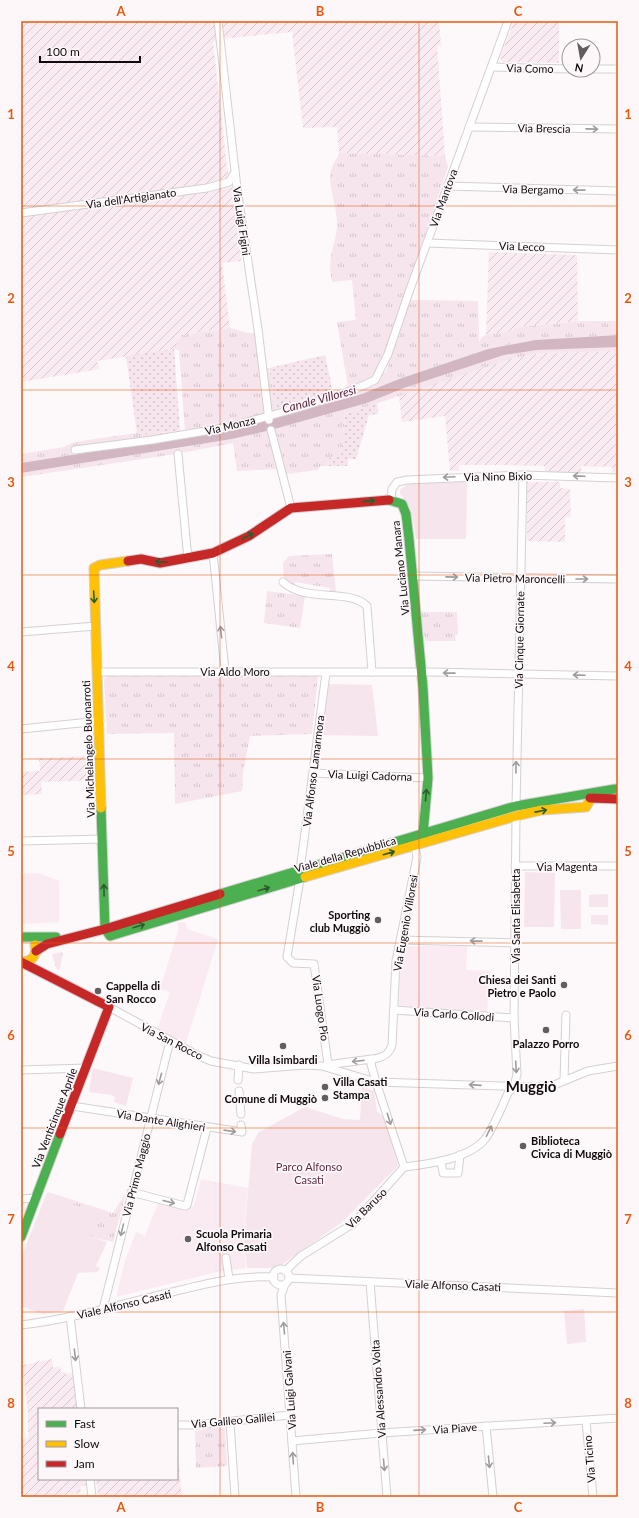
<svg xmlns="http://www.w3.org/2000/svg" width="639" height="1518" font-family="Lato,sans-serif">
<defs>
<pattern id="industrial-furrows" width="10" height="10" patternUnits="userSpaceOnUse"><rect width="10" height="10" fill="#f9ebf1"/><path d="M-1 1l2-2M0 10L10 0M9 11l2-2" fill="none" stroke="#d4c8cd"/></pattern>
<pattern id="grass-tufts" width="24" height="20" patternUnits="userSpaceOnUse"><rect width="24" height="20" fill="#f6e5ed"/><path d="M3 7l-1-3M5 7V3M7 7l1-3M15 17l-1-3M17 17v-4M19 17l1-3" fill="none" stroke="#d2c3ca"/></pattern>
<pattern id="garden-dots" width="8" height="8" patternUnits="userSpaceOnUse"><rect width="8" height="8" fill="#f6e5ed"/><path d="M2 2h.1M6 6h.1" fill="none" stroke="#d2c3ca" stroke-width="1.8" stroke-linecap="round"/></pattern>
</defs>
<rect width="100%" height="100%" fill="#fdf8fa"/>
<g fill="#f9ebf1">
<polygon points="38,873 59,881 59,922 23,924 21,874"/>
<polygon points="178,922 185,922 187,929 218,939 186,1043 157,1030 170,992 160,989 178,931"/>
<polygon points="405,946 467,946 466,970 490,971 487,1012 399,1007 400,966"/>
<polygon points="201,1179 248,1188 243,1241 246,1268 221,1271 116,1297 125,1261 136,1232 145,1236 159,1201 188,1208 194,1206"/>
</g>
<g fill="url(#industrial-furrows)">
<polygon points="21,21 439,21 441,46 437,46 445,156 339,153 337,127 303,128 292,32 229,38 213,42 227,167 233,192 241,261 222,263 230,328 181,335 174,349 97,361 100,369 21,382"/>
<polygon points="514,21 559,21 559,63 503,62 500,58"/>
<polygon points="489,252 577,255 578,321 517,327 514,331 486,335"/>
<polygon points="618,351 618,472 612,473 612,467 581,466 581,472 545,472 545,466 499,465 459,465 459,471 450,471 445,416 402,422 399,395 465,373 513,358 541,353"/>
<polygon points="527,482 560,482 560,488 570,489 571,517 565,517 565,542 527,541"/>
<polygon points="96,756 96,767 93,769 92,775 96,777 97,780 41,782 42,794 21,795 21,772 40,771 39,758"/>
<polygon points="52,1359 53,1368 60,1366 61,1372 66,1372 66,1374 73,1373 78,1409 39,1409 39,1479 86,1479 87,1485 80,1487 81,1493 61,1495 61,1497 21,1497 21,1439 28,1438 28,1413 22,1365"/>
<polygon points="177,1445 182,1497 98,1497 96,1479 177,1479"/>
</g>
<g fill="url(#grass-tufts)">
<path d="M339,153L445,156L448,167L385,353L373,378L386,372L410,300L478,301L479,342L482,337L486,335L513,331L517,327L581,321H618V335L535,340L488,349L399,379L362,394L230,430L21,463V454L64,447L74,442L137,433L147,434L185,431L179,350L174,349L181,335L230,328L248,333H257L265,368H269L276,409L348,387L337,322L356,320L352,280L332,282C331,274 329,266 331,258C332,246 337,237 337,225C338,209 327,185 331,170C333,164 337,159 339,153Z"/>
<polygon points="574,347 618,347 618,351 541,353 513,358 345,414 341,456 328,458 327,466 320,466 318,470 286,474 276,433 269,436 277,469 237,471 233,443 176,454 21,477 21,473 232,439 271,430 367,403 404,388 504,355 537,350"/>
<polygon points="332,554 336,592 330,591 330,588 295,582 294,586 284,579 283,563 289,556"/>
<polygon points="267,591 305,596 300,628 264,623"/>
<polygon points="421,612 457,612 458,635 455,635 456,641 425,641"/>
<polygon points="107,676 318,676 312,734 250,736 243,772 242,791 175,804 174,733 107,734 104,679"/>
<polygon points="63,952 60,969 57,970 52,954"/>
<polygon points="48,1192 113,1213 126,1193 113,1242 91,1237 96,1213 46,1195"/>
<polygon points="221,1427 225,1429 227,1466 196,1468 195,1431"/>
</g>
<g fill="#f6e5ed">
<path d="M467,481L466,539H416C413,521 413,506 400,494V490L408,484Z"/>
<polygon points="329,684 372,685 378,736 321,735"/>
<polygon points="525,872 555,873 554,927 524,927"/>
<polygon points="560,890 581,890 581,929 561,929"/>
<polygon points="608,894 608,907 589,907 589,895"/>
<polygon points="591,915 608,915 608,925 591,924"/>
<polygon points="93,1068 133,1078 126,1106 114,1102 115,1097 111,1095 89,1092"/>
<polygon points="362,1087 374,1091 377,1111 385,1118 398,1166 341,1223 277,1268 247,1268 244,1241 252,1144 259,1132 305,1107 343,1119 360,1120"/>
<polygon points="46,1195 97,1213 91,1237 107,1242 96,1266 100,1268 97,1272 78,1273 63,1311 43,1314 21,1306 21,1258"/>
<polygon points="584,1309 586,1342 567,1344 564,1311"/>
</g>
<g fill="url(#garden-dots)">
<polygon points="174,349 180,431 147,434 137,433 126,356"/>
<polygon points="325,355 333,392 276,409 269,368"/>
<polygon points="377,403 378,414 369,415 356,459 348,459 348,466 327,466 328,458 341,456 345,414"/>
</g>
<polygon fill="#d2b7c3" points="618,335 618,347 537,350 504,355 404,388 367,403 271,430 232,439 21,473 21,463 230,430 362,394 399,379 488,349 535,340"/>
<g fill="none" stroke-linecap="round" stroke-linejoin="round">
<g stroke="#d5d0d2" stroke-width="9">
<g id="street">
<polyline points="218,21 237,188 258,329 269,420"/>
<polyline points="492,67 569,69"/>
<polyline points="593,69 618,69"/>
<polyline points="469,127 618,129"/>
<polyline points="447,186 618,191"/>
<polyline points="21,213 207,188 229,182 235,172"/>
<polyline points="427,243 618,250"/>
<polyline points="271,430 291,508"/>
<polyline points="75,450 152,440 229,427 301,407 351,391 375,380 388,354 409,292 508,21"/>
<polyline points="178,454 188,559"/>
<polyline points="391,500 392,489 397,482 407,480 523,475 618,478"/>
<polyline points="213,553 225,671"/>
<polyline points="413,576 618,579"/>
<path d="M283,582C305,603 349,588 367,606L372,672"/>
<polyline points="21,632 96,626"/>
<polyline points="98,672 430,672 618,676"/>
<polyline points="21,729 100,721"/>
<polyline points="313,773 428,778"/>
<polyline points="516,806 523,475"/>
<polyline points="21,841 103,839"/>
<polyline points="515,866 618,866"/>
<polyline points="300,870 326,673"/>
<polyline points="300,879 287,957 293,963 314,964 328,1064"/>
<polyline points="401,940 515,943"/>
<polyline points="109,1007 197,1055 211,1061 254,1069 305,1065 322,1066 376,1082 538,1087 554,1085 588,1071 618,1066"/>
<polyline points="394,1010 514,1018"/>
<path d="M372,1059C382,1058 389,1055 392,1045L396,961L417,857L415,846"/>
<polyline points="326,1065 372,1059 371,1064 376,1082 404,1167"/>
<polyline points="21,1070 86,1068"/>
<polyline points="238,1080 239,1065"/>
<polyline points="564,1080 566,1015"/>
<polyline points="514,1087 517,1074 514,1018 516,816"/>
<polyline points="239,1091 241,1114"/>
<polyline points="72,1106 242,1132 241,1125"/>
<polyline points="441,1161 443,1173 458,1173 460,1155"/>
<path d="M404,1167C428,1164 469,1159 485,1139C492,1131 504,1102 509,1091L514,1087"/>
<polyline points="131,1192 185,1206 187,1205 207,1128"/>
<polyline points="21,1199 36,1198"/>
<polyline points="226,1258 229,1279"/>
<circle cx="281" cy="1277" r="8"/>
<polyline points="285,1271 301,1256 354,1223 404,1167"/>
<polyline points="289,1278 618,1293"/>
<polyline points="370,1282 387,1497"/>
<polyline points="285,1284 281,1295 296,1497"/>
<polyline points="103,1309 170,1041"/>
<polyline points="70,1316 81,1409"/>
<path d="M21,1325C72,1319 122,1304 172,1292C206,1284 238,1275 274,1277"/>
<polyline points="586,1421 593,1497"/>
<polyline points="230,1422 235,1497"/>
<polyline points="177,1425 196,1425 290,1415"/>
<polyline points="486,1426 493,1497"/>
<polyline points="292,1441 381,1433 618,1418"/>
<polyline points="90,1479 92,1497"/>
</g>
</g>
<g stroke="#d5d0d2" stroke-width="11">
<g id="fast">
<polyline points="389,500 402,504 406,514 409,539 423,688 428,778 423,834"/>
<polyline points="101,808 105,929 110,936 305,877"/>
<polyline points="220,894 516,806 615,789"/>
<polyline points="23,937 56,937"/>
<polyline points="21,1237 60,1134"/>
</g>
</g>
<g stroke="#d5d0d2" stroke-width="11">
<g id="slow">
<polyline points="101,808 94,568 100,565 128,561"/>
<polyline points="305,877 516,816 542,810 586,807 591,798"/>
<path d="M21,962C32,962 37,956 35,945"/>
</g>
</g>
<g stroke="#d5d0d2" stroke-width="11">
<g id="jam">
<polyline points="128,561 141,559 160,563 213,553 249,536 291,508 389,500"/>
<polyline points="590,798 618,799"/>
<polyline points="36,951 47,944 105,929 220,894"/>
<polyline points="21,962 109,1007 60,1134"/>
</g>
</g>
<use href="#street" stroke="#fffefe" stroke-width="7"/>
<use href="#fast" stroke="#4caf50" stroke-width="9"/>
<use href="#slow" stroke="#ffc107" stroke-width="9"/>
<use href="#jam" stroke="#c62828" stroke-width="9"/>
</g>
<defs><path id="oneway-shaft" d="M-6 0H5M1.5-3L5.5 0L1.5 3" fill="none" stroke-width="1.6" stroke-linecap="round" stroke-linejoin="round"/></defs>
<g stroke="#9f9c9d">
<use href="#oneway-shaft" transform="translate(592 129) rotate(1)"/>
<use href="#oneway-shaft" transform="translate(579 190) rotate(-179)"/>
<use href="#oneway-shaft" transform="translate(579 476) rotate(-178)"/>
<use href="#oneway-shaft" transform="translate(449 477) rotate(177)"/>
<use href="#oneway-shaft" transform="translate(452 577) rotate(1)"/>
<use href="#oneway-shaft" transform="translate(582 579)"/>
<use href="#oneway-shaft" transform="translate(221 632) rotate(-96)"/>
<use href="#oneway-shaft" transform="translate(449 673) rotate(-179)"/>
<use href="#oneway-shaft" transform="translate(579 675) rotate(-178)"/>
<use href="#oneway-shaft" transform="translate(516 767) rotate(-89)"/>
<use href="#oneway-shaft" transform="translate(476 941) rotate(-179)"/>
<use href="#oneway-shaft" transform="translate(358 1061) rotate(174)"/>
<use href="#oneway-shaft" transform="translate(516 1067) rotate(87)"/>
<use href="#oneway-shaft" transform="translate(160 1079) rotate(105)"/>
<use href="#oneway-shaft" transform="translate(475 1085) rotate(-176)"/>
<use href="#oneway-shaft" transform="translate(389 1119) rotate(73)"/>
<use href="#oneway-shaft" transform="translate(230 1131) rotate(8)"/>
<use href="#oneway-shaft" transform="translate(489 1131) rotate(-64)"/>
<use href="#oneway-shaft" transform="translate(169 1202) rotate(14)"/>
<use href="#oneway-shaft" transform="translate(122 1230) rotate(104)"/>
<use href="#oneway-shaft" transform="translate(284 1328) rotate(-95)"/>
<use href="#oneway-shaft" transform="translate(75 1355) rotate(83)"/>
<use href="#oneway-shaft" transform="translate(550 1423) rotate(-3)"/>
<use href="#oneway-shaft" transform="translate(420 1430) rotate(-4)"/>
<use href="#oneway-shaft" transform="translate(293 1458) rotate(-94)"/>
<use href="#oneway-shaft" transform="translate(489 1462) rotate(84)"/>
<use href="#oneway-shaft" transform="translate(384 1465) rotate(85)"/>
</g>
<g stroke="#2e5c2e">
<use href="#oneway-shaft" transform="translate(369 501) rotate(-4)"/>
<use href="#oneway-shaft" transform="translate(248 536) rotate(-28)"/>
<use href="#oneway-shaft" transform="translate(161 562) rotate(-177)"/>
<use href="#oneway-shaft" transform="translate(94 597) rotate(87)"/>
<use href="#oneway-shaft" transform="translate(426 795) rotate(-85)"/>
<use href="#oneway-shaft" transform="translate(541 811) rotate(-11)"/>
<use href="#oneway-shaft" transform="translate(389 853) rotate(-16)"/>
<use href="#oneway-shaft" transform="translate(264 889) rotate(-16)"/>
<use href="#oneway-shaft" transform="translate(104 890) rotate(-91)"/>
<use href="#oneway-shaft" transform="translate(139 926) rotate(-17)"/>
</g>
<path fill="none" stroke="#e8590c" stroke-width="1" stroke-opacity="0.55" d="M220,21V1497M419,21V1497M21,206H618M21,390H618M21,575H618M21,759H618M21,943H618M21,1128H618M21,1312H618"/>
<g fill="#625d5f" stroke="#fef7fa" stroke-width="1.5">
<circle cx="378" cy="920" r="4"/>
<circle cx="564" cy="985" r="4"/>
<circle cx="98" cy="991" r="4"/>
<circle cx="546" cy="1030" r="4"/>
<circle cx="283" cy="1046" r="4"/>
<circle cx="325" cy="1087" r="4"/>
<circle cx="325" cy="1098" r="4"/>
<circle cx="523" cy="1146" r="4"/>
<circle cx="188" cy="1239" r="4"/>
</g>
<g text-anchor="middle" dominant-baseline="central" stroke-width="3.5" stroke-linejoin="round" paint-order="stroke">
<g font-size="11" fill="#0f0a0c" stroke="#fef7fa">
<text transform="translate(530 68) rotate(1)">Via Como</text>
<text transform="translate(544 128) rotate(1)">Via Brescia</text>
<text transform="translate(533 189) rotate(1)">Via Bergamo</text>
<text transform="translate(131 198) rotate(-8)">Via dell'Artigianato</text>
<text transform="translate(443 198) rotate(-70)">Via Mantova</text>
<text transform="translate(242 221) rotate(82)">Via Luigi Figini</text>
<text transform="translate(522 246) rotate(2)">Via Lecco</text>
<text transform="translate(230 425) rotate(-13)">Via Monza</text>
<text transform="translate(498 476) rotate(-1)">Via Nino Bixio</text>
<text transform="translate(400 568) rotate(-96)">Via Luciano Manara</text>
<text transform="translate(515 578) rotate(1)">Via Pietro Maroncelli</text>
<text transform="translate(519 640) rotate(-89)">Via Cinque Giornate</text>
<text x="235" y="671">Via Aldo Moro</text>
<text transform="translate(88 749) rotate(-92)">Via Michelangelo Buonarroti</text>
<text transform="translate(313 771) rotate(-83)">Via Alfonso Lamarmora</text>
<text transform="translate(370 775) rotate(2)">Via Luigi Cadorna</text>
<text transform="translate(345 854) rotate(-16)">Viale della Repubblica</text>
<text x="567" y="866">Via Magenta</text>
<text transform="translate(515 916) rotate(-90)">Via Santa Elisabetta</text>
<text transform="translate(405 923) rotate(-80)">Via Eugenio Villoresi</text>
<text transform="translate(321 1008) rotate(82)">Via Luogo Pio</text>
<text transform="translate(454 1014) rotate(4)">Via Carlo Collodi</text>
<text transform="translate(172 1041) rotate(27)">Via San Rocco</text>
<text transform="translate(54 1118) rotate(-69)">Via Venticinque Aprile</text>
<text transform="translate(161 1120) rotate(9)">Via Dante Alighieri</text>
<text transform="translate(136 1175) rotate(-76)">Via Primo Maggio</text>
<text transform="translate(366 1208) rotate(-45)">Via Baruso</text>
<text transform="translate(453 1285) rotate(2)">Viale Alfonso Casati</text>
<text transform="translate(124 1304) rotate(-13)">Viale Alfonso Casati</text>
<text transform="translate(378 1389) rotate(-94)">Via Alessandro Volta</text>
<text transform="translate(289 1390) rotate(-94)">Via Luigi Galvani</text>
<text transform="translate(233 1420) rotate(-5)">Via Galileo Galilei</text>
<text transform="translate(455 1428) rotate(-4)">Via Piave</text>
<text transform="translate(589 1459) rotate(-95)">Via Ticino</text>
</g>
<g font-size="11" font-weight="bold" fill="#0f0a0c" stroke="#fef7fa" text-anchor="start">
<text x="370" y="914" text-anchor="end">Sporting<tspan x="370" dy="13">club Muggiò</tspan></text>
<text x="556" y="979" text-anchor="end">Chiesa dei Santi<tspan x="556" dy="13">Pietro e Paolo</tspan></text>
<text x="106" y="985">Cappella di<tspan x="106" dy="13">San Rocco</tspan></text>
<text x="546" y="1043" text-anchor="middle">Palazzo Porro</text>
<text x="283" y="1059" text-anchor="middle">Villa Isimbardi</text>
<text x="333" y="1081">Villa Casati<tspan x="333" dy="13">Stampa</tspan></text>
<text x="317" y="1098" text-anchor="end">Comune di Muggiò</text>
<text x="531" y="1140">Biblioteca<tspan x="531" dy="13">Civica di Muggiò</tspan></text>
<text x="196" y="1233">Scuola Primaria<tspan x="196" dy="13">Alfonso Casati</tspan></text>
</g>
<g font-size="11" fill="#5e2d47" stroke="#fef7fa">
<text x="309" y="1166">Parco Alfonso<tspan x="309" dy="13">Casati</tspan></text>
</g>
<g font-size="12" font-style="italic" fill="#592842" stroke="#fef7fa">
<text transform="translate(319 399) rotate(-15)">Canale Villoresi</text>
</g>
<g font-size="15" font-weight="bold" fill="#0f0a0c" stroke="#fef7fa">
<text x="531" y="1086">Muggiò</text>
</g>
</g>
<rect width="639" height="1518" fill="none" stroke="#fef7fa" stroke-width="44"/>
<rect x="38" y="1408" width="140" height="72" fill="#fef7fa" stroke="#9e989b"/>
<rect x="46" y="1421" width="20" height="6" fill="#4caf50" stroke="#9e989b"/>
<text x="74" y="1428" font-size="12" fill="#0f0a0c">Fast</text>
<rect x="46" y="1441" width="20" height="6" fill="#ffc107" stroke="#9e989b"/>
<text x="74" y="1448" font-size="12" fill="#0f0a0c">Slow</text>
<rect x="46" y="1461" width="20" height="6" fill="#c62828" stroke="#9e989b"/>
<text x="74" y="1468" font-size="12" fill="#0f0a0c">Jam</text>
<g transform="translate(581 58) rotate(191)"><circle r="19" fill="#fef7fa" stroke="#9e989b"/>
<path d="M0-3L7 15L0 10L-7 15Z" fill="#625d5f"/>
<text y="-6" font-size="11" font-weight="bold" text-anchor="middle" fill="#0f0a0c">N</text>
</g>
<path d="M40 56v6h100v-6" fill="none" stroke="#0f0a0c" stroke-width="2"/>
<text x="46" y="56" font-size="12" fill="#0f0a0c" stroke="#fef7fa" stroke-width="3" paint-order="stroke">100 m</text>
<rect x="22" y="22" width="595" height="1474" fill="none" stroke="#e8590c" stroke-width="1.5"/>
<g font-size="13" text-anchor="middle" font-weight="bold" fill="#e8590c">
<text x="121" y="16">A</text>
<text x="320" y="16">B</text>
<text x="518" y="16">C</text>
<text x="11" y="119">1</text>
<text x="628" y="119">1</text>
<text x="11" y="303">2</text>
<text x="628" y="303">2</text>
<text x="11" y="487">3</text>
<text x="628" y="487">3</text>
<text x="11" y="671">4</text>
<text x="628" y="671">4</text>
<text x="11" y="856">5</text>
<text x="628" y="856">5</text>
<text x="11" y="1040">6</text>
<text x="628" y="1040">6</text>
<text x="11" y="1224">7</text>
<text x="628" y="1224">7</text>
<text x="11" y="1408">8</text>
<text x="628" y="1408">8</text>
<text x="121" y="1512">A</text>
<text x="320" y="1512">B</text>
<text x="518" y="1512">C</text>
</g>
</svg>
